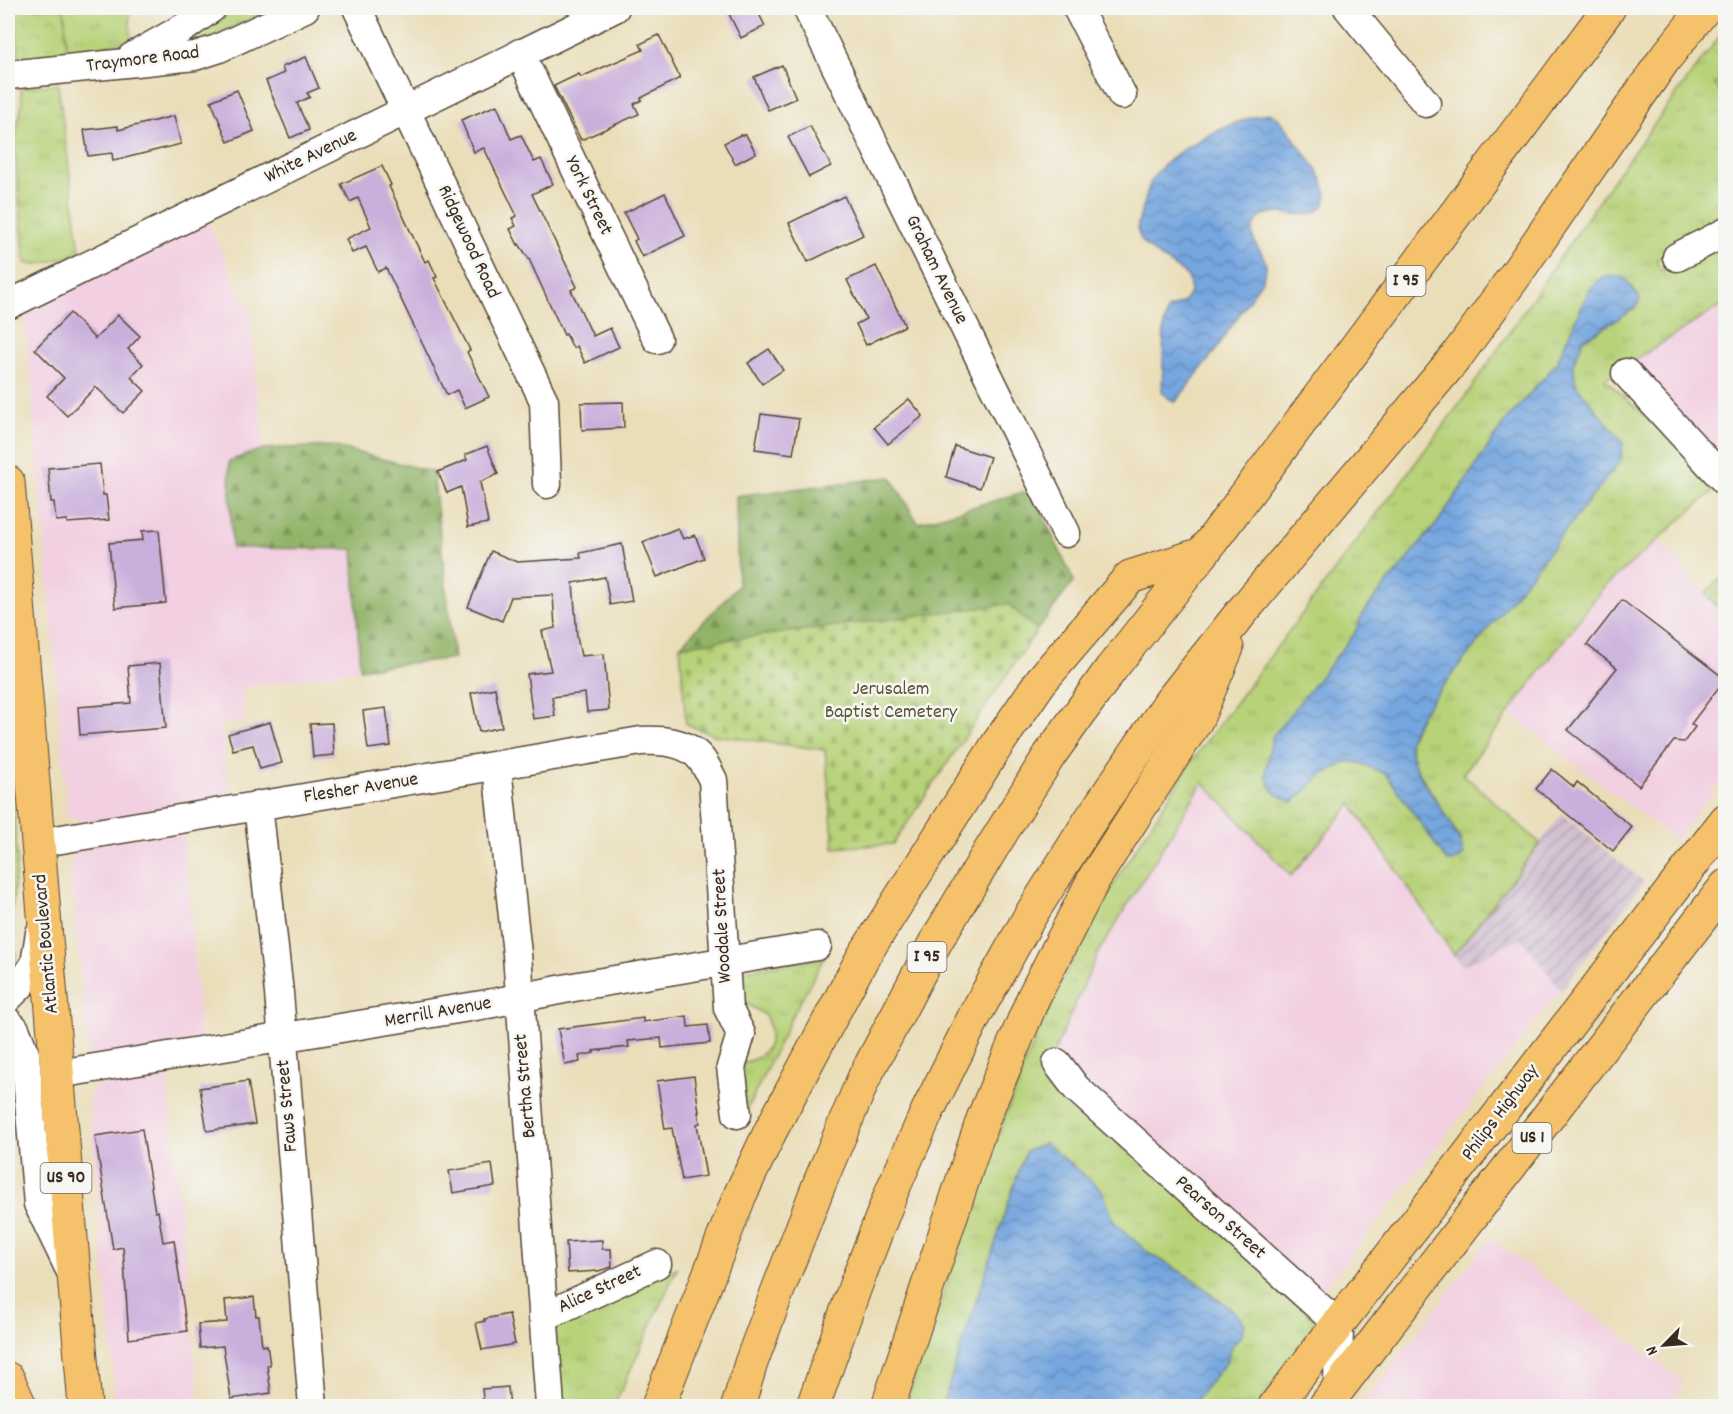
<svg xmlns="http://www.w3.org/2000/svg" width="1733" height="1414" font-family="Dekko,sans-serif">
<defs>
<pattern id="industrial-furrows" width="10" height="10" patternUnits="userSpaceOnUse" patternTransform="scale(1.5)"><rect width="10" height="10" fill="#cfbdcf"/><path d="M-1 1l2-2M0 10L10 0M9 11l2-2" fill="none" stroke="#a99aa7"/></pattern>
<pattern id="grass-tufts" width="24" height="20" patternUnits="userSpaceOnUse" patternTransform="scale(1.5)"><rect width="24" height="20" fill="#b7d278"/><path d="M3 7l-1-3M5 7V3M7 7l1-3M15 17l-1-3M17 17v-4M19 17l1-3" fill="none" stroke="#9eb467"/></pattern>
<pattern id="forest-firs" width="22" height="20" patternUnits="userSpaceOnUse" patternTransform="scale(1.5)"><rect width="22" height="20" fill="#91b468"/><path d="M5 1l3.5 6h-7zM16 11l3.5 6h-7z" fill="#789355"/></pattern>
<pattern id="cemetery-stones" width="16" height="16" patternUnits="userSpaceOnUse" patternTransform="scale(1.5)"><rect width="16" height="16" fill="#b7d278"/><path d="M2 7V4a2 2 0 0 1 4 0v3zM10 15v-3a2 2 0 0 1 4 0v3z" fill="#9eb467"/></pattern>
<pattern id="park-crowns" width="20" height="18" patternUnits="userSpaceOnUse" patternTransform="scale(1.5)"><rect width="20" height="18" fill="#b7d278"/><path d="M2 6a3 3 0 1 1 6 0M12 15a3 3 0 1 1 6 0" fill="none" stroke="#9eb467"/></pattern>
<pattern id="water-waves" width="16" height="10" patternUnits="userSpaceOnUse" patternTransform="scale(1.5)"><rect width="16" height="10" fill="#74a6df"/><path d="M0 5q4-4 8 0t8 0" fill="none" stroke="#6087b4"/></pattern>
</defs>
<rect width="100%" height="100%" fill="#f6f6f2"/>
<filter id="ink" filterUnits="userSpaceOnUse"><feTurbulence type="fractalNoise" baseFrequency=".0167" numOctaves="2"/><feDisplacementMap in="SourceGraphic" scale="12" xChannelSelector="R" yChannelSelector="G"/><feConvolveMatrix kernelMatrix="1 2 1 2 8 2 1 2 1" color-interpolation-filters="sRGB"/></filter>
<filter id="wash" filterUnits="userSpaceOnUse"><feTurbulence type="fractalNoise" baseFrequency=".008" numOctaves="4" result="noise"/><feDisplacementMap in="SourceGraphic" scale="24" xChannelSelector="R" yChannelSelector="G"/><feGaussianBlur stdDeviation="1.35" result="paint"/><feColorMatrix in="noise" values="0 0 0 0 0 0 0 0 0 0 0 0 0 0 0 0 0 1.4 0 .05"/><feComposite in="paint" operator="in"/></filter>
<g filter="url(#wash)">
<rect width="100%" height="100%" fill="#eadeb9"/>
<g fill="#f2cfe1">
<polygon points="208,221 250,313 263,445 263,449 229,462 353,549 360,669 244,688 243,721 221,726 230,798 87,822 68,816 25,314"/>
<polygon points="1725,303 1725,466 1630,362"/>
<polygon points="1658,539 1725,616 1725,776 1675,840 1510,714 1602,589"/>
<polygon points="1203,782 1291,876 1351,804 1462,966 1521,938 1561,990 1308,1309 1046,1071 1098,953"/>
<polygon points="184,833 201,1041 98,1057 88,1053 71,872 73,853 99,843"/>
<polygon points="166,1069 200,1406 116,1406 89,1098 99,1079"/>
<polygon points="1490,1238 1684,1382 1667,1406 1361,1406"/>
</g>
<polygon fill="url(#industrial-furrows)" points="1562,814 1644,882 1561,990 1521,938 1462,966 1454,955"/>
<g fill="url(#grass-tufts)" stroke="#797e4b" stroke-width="1.5" fill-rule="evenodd">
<polygon points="64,8 129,8 131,40 67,55"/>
<polygon points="228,8 278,8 197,43 194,40 195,33"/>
<path d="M1725,29V77L1715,85L1725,99V225L1656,260L1661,271L1725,240V303L1605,379L1720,485L1602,589L1463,774L1540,843L1454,955L1351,804L1291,876L1203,782L1098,953L1046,1070L1314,1319L1311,1334L1258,1406H1191L1227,1361L1232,1346L1242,1334L1237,1314L1193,1279L1146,1251L1114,1222L1102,1190L1025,1152L942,1406H905L971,1210L1023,1068L1059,987L1088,929L1121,872L1191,762L1470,390L1615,177ZM1589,290L1636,308L1583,340L1573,364L1576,385L1623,442L1422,713L1409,741L1414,764L1461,840L1447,861L1386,774L1362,763L1348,761L1323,774L1293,802L1363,613L1438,522L1504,423L1556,364Z"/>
<path d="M58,84L80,252C65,258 41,267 25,263L14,140L22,105L21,88Z"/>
<polygon points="1725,575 1725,616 1705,593"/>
<polygon points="8,734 17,859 12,912 16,968 8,983"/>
<path d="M824,958L793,1014L746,1112L741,1063C769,1058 776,1039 765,1015L742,1001L737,974L745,970Z"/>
<polygon points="677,1268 614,1406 561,1406 551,1319"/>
</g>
<g fill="url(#forest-firs)" stroke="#666f43" stroke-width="1.5">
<polygon points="332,446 433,472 454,658 360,669 353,549 232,548 229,461 263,449"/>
<polygon points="891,477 918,523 1031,490 1074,581 1037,630 1008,604 680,646 738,586 736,496"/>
</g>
<polygon fill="url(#cemetery-stones)" stroke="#797e4b" stroke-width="1.5" points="1008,604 1037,630 893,844 834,848 825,750 714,735 686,724 680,646"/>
<polygon fill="url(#park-crowns)" stroke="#797e4b" stroke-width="1.5" points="14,8 64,8 67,55 19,59"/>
<g fill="url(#water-waves)" stroke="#58687e" stroke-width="1.5">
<path d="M1269,113C1273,115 1278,117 1281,121C1287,127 1292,136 1297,143C1307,156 1338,192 1321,208C1301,226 1267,198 1254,226C1247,240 1265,252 1266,265C1267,269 1264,275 1263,279L1215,351L1175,403L1162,393L1164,325L1168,309L1184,302L1191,291L1188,277C1175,265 1145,251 1139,235C1135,226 1141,213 1144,204C1146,197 1148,188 1151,182C1169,148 1233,121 1269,113Z"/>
<path d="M1604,276H1623L1640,298L1636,308L1583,340L1573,364L1576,385L1623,442L1621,460L1422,713C1419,721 1409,734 1409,743C1410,778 1456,817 1464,855L1454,862L1447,861L1386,774L1362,764L1348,761L1323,774L1293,802L1275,794L1265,776L1272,737L1354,634L1363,613L1438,522L1504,423L1556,364L1589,290Z"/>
<polygon points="1045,1143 1102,1190 1114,1222 1146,1251 1192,1279 1237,1314 1245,1324 1242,1334 1232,1346 1227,1361 1191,1406 942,1406 1025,1152"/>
</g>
<g id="blocks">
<g fill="#c9afdb">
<polygon points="726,8 756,8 765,26 741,38"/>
<polygon points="659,35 680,78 641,98 642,100 634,104 639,114 581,140 554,86 579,74 581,77 643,50 640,44"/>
<polygon points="306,57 319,88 307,93 310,97 297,103 309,130 290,138 266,81 284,73 282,67"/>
<polygon points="782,65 796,98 768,110 754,77"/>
<polygon points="237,90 254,131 228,142 211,101"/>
<polygon points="497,105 511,139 521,135 534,162 541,159 553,184 532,194 577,287 571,290 593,336 610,328 619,347 585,363 577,346 573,348 566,334 564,335 529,259 519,244 518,245 510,229 516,226 512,218 517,216 484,148 474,152 461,120"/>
<polygon points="174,116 181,144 113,161 112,153 88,156 84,130 118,126 118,130"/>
<polygon points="810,126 831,166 809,177 788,137"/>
<polygon points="740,135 746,135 756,153 735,164 724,143"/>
<polygon points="382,166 391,185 389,186 425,262 429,260 437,277 434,278 470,350 467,352 489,397 465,408 457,390 447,395 386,268 378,272 366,247 352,253 346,239 371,227 358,198 350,202 341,184"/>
<polygon points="665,193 685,236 642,257 634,241 637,239 624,213"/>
<polygon points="844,196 863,235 808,262 789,223"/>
<polygon points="876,266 905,326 866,345 856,324 866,319 847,280"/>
<polygon points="70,313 95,339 118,315 140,336 128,349 143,364 131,377 145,391 123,413 96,387 67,416 47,396 64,378 35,349"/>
<polygon points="769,349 783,370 762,384 748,363"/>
<polygon points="909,399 923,416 888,444 874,427"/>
<polygon points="623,402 624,428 582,430 581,403"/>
<polygon points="761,414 799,419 793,454 755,449"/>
<polygon points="487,446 498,474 480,482 488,523 468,527 461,487 447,493 438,472 467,460 465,455"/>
<polygon points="955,446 990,457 980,488 946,477"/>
<polygon points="100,464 103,495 106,495 109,520 67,523 67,520 56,521 54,502 51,502 48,468"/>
<polygon points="678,528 683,539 695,535 704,558 657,577 643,542"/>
<polygon points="159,530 166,603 115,608 109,543 143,540 142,531"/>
<polygon points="622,544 632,601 610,605 605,577 573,583 577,637 581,656 604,654 609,710 587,712 585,693 552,697 555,716 533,719 527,674 551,671 542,631 555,628 553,595 511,597 502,621 468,607 491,551 517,562 581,558 580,553"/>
<polygon points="1622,600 1725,679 1691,724 1695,727 1684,742 1674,741 1639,786 1568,730 1617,668 1587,645"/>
<polygon points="160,663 166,728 80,735 78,707 131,703 128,666"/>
<polygon points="495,688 502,727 479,732 471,693"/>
<polygon points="386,708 391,746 368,749 363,711"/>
<polygon points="270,722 282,763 260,769 253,745 233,750 228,734"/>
<polygon points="332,723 334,755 313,757 310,724"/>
<polygon points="1552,769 1574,787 1577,782 1632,827 1613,851 1536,789"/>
<polygon points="687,1016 688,1027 708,1025 710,1043 662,1048 661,1038 628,1041 629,1047 593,1051 594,1053 579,1056 580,1062 565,1065 558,1029 643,1018 643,1022"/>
<polygon points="694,1076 699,1112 698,1112 700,1123 697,1124 706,1176 682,1180 672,1128 665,1129 657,1081"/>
<polygon points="248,1081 255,1124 207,1131 200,1088"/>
<polygon points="142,1129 155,1212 158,1211 163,1242 174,1240 187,1331 129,1339 123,1247 113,1249 95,1136"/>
<polygon points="492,1164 495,1186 453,1193 449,1171"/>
<polygon points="602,1240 602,1249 611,1249 612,1267 598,1271 568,1273 566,1242"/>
<polygon points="254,1297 256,1316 259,1316 262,1346 267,1345 270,1365 267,1365 271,1393 231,1399 223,1346 200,1348 198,1324 227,1322 225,1300"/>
<polygon points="509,1314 515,1344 482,1350 476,1323 485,1321 484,1319"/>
<polygon points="508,1387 510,1407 484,1407 482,1389"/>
</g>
</g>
</g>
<g filter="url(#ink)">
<use href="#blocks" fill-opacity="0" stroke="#554535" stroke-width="1.5"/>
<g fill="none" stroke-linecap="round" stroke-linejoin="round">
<g stroke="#554535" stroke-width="31">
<g id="minor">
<polyline points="357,8 544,401 547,484"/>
<polyline points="807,8 1066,533"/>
<polyline points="1077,8 1122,95"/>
<polyline points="1348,8 1426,103"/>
<polyline points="520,53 657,339"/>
<polyline points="132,57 185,27 212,8"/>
<polyline points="8,75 195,56 217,49 305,8"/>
<polyline points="1677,257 1726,232"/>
<polyline points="8,305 615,8"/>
<polyline points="1626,373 1726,482"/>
<polyline points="497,767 517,954 550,1406"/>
<polyline points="258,805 279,993 313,1406"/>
<path d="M38,843L641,741C661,740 687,741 701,759C706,765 709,773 713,780L728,1008L741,1034L731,1067L737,1114"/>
<polyline points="8,998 20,986 35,964 40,933"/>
<polyline points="8,1022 15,1029 25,1054 38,1204 72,1274"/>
<polyline points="1057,1063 1076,1088 1339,1325 1338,1391"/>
<polyline points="58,1074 488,1004 579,986 817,946"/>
<polyline points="543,1317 657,1264"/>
</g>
</g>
<g stroke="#554535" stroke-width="35">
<g id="major">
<polyline points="1275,1406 1726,820"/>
<polyline points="1325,1406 1726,886"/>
</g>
</g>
<g stroke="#554535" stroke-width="35">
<g id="highway">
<polyline points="8,482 85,1406"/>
<polyline points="8,1379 20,1406"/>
<polyline points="658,1406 740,1195 771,1130 863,957 997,745 1041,681 1130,577 1202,554"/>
<polyline points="738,1406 751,1363 778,1290 820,1182 864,1078 935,943 990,851 1049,756 1111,669 1202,554 1609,8"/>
<polyline points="813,1406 855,1287 892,1191 927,1112 976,1013 1030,916 1089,822 1170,702 1241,613 1456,357 1516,274 1663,61 1705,8"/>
<polyline points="888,1406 983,1119 1034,996 1095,877 1197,719 1227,648"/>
</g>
</g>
<use href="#minor" stroke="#fff" stroke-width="28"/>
<use href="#major" stroke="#f5c16b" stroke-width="33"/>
<use href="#highway" stroke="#f5c16b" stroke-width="33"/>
</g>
</g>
<g text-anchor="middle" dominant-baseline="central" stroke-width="5" stroke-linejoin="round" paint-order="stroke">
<g fill="#f6f6f2" stroke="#73675e" stroke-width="1.5">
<rect x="1386.5" y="266" width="39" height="30" rx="4.5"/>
<rect x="907.5" y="942" width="39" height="30" rx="4.5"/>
<rect x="1512.5" y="1123" width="39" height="30" rx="4.5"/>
<rect x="40.5" y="1163" width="51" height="30" rx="4.5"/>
</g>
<g font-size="18" font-weight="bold" fill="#3b2a1e">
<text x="1406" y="281">I 95</text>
<text x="927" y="957">I 95</text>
<text x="1532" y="1138">US 1</text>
<text x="66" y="1178">US 90</text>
</g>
<g font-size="20" fill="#3b2a1e" stroke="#f6f6f2">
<text transform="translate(143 60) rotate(-7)">Traymore Road</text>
<text transform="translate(311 157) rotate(-26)">White Avenue</text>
<text transform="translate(588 196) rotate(64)">York Street</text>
<text transform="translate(468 242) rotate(65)">Ridgewood Road</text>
<text transform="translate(936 270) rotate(64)">Graham Avenue</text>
<text transform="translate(361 789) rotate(-9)">Flesher Avenue</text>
<text transform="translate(723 926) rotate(-93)">Woodale Street</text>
<text transform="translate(47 944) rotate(-95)">Atlantic Boulevard</text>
<text transform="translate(438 1013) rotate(-10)">Merrill Avenue</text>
<text transform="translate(526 1086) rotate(-95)">Bertha Street</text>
<text transform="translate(288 1106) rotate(-95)">Faws Street</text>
<text transform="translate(1501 1113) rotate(-53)">Philips Highway</text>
<text transform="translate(1220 1218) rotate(42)">Pearson Street</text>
<text transform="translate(600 1290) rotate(-25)">Alice Street</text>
</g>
<g font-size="20" fill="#5a5434" stroke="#f6f6f2">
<text x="891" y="690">Jerusalem<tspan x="891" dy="23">Baptist Cemetery</tspan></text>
</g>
</g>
<rect width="1733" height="1414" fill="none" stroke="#f6f6f2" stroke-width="30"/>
<g transform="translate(1664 1345) rotate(245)" stroke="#f6f6f2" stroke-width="4.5" paint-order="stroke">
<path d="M0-4.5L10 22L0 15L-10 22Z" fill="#3b2a1e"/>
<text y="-9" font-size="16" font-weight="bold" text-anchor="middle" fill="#3b2a1e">N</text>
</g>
</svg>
